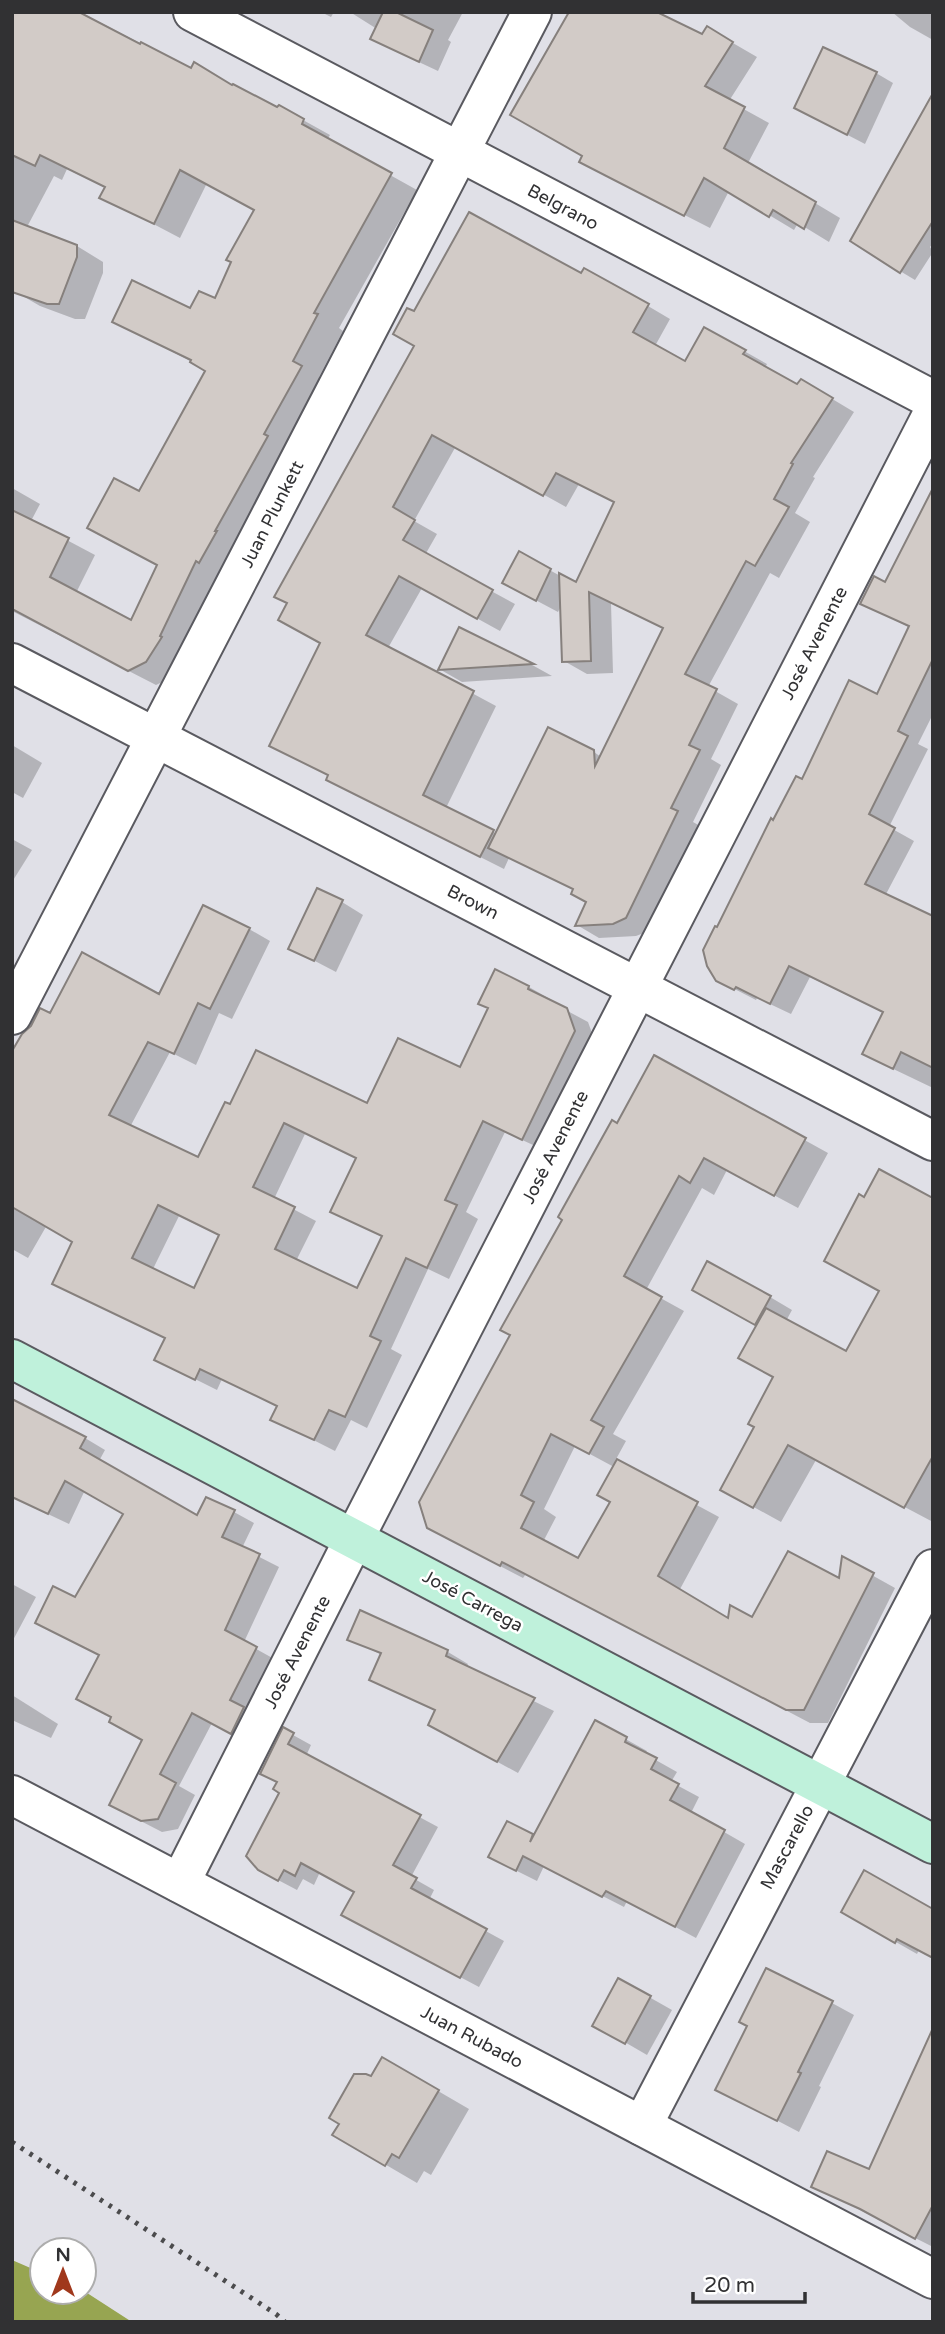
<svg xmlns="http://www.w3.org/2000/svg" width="945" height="2334" font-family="'Varela Round',sans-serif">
<rect width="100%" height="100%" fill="#e0e0e7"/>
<polygon fill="#97a551" points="12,2260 42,2273 42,2292 84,2291 132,2322 12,2322"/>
<g fill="#0003" fill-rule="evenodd">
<polygon points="12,12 80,12 192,70 233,87 303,120 330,135 327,140 417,190 339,328 343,331 319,377 327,383 173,677 156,685 12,611 12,488 40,504 31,521 95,555 76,593 131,622 159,566 139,493 207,370 114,321 191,310 216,300 256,210 207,183 180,238 102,197 106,188 67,169 62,180 54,176 27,227 77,246 103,262 103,273 85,319 75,319 40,306 14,291 12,274"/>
<polygon points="321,12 334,12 331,17"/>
<polygon points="350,12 463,12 448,40 451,42 438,71 391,49 377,29"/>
<polygon points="892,12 933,12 933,40 910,27"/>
<polygon points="707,28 757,57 729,101 769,123 748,163 840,218 829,242 798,223 794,230 729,191 710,228 581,162 702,37"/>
<polygon points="876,73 893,83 865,144 813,117"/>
<polygon points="933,113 933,243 930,247 933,252 915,280 900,271"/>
<path d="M582,275L648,306L670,319L655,346L686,363L705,329L767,364L765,368L798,387L824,394L854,412L813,477L815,478L795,513L810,522L779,578L770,573L708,687L738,704L711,759L721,765L693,822L700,826L649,931L636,936L599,938L577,925L588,902L575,890L509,858L504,869L351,792L328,779L330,776L271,746L322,643L416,346L415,314ZM456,446L566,507L579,484L616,503L577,585L520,554L526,595L558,612L562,604L564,661L587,674L613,673L611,603L664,629L601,757L594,752L497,834L446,808L496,706L388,648L422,588L500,631L515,604L425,555L437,534L414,521Z"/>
<polygon points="933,491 933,714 918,744 928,749 889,827 914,841 885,896 931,918 933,915 933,1088 885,1065 884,1013 810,977 791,1014 757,998 756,1000 717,980 718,930 774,822 802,781 878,696 910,628 862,603 886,584"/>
<polygon points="460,630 534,666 552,676 462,682 441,670"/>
<polygon points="12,745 42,763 23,798 12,792"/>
<polygon points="12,839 32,850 12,882"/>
<polygon points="342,902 363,915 336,972 290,948"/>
<path d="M249,929L270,941L232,1019L219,1013L196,1065L170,1052L130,1127L199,1159L226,1104L368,1105L461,1070L529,987L550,999L549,1001L588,1022L596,1044L544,1150L505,1132L466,1212L478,1219L449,1279L428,1269L391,1349L402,1355L367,1428L351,1420L335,1451L272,1419L278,1407L222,1379L217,1390L157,1360L166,1339L54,1283L75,1241L47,1225L28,1258L12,1249V1055L51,1015L160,997ZM305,1134L357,1159L333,1211L383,1237L358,1291L296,1261L316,1221L274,1199ZM179,1216L220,1236L194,1290L153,1269Z"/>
<path d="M655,1057L828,1153L798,1208L727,1170L714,1195L702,1188L646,1290L684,1311L613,1434L626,1441L615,1461L719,1517L679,1591L729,1621L753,1619L841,1581L843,1559L895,1588L828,1723H810L526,1574L523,1578L452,1541L512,1334L618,1125ZM575,1446L614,1467L612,1502L579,1561L544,1540L556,1517L544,1509Z"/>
<polygon points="865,1199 933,1200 933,1522 816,1460 781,1522 750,1505 756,1427 775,1377 758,1325 716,1302 770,1297 792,1310 786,1321 847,1353 881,1291"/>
<polygon points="85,1438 105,1450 99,1461 198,1518 234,1512 254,1523 242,1548 279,1567 244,1642 276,1660 251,1744 212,1723 179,1786 195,1795 178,1829 162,1832 131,1816 144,1740 113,1718 100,1655 76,1600 125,1513 85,1490 69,1524 12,1497"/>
<polygon points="12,1584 36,1597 12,1642"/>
<polygon points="361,1612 448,1652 468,1664 466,1668 554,1711 518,1773 450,1736 436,1711 371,1679 382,1655 350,1639"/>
<polygon points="12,1695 58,1724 51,1738 12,1720"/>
<polygon points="595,1722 647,1751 645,1754 677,1772 671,1782 699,1797 691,1813 745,1844 696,1938 627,1901 624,1907 544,1866 537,1881 511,1868 527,1851"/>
<polygon points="284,1730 311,1745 306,1756 438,1827 411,1877 434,1890 429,1900 504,1941 479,1987 362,1925 356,1892 320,1872 314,1885 303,1879 297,1890 278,1880 281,1792 279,1782"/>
<polygon points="843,1912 919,1950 917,1954"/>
<polygon points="619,1980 672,2010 647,2055 616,2037"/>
<polygon points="832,2003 854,2015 819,2086 821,2087 799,2132 717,2089"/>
<polygon points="933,2038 933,2247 813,2186 869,2172"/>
<polygon points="383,2059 469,2109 431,2175 424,2171 417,2183 335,2135"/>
</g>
<g fill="#d2cbc7" stroke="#86807d" stroke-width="2" fill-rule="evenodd">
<polygon points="12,12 79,12 140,44 141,42 191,68 194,62 232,85 233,84 277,107 279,105 304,119 302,124 392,173 314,313 318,314 293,361 302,366 264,434 268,436 215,531 217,531 199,563 196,561 160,636 162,637 146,662 128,671 12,609 12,510 69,538 50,577 131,620 157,565 87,528 114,478 139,491 205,371 190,362 191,360 112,322 132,280 190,308 199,291 215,298 231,262 226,260 254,210 180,170 154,224 99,198 105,187 40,155 35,166 12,155"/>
<polygon points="383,12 396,12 433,30 419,62 370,39"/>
<polygon points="569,12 657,12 702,34 707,26 733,42 705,86 745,107 724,148 816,202 804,229 773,210 769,217 704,178 684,216 579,162 582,156 510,115"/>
<polygon points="823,47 877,72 847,135 794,108"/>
<polygon points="933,93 933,221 900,273 850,241"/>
<polygon points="469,212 581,273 584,268 649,304 633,332 685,361 704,327 746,350 743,354 797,384 801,379 833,398 791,463 793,464 774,499 789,507 755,566 746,561 685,674 717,689 689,745 700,750 671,808 678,811 626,918 613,924 575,926 586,902 571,894 573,889 488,848 548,727 594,750 595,766 663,628 589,592 591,661 562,662 559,573 576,582 614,502 556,473 543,496 432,435 393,507 415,520 403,540 493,590 477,619 399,576 366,635 474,691 423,795 494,830 480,857 326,780 328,775 269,746 320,643 278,620 287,603 274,597 414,346 393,334 407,308 414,311"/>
<polygon points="12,220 77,245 77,257 59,304 47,304 12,292"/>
<polygon points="933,488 933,659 898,731 908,736 869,814 895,828 865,884 933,916 933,1068 901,1052 893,1069 862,1054 883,1012 789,966 770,1004 736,987 734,990 716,981 707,966 703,950 715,926 717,927 771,818 773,820 796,776 802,779 849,680 877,694 909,626 860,604 874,576 885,582"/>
<polygon points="519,551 551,569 536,601 502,583"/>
<polygon points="459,627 534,664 438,670"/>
<polygon points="317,888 343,900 314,961 288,949"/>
<path d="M203,905L250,928L210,1009L198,1003L174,1054L148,1042L109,1115L198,1157L225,1102L230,1104L256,1050L367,1103L398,1038L460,1067L488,1008L478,1004L495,969L529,986L528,989L567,1008L575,1031L522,1140L483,1121L445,1200L457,1205L427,1268L406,1258L370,1336L381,1341L345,1417L329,1410L314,1440L270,1420L277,1406L200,1369L195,1380L154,1360L165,1338L52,1284L72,1242L12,1207V1051L22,1034L31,1026L40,1008L50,1013L82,952L159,994ZM284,1123L356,1158L330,1212L382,1236L357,1288L275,1249L295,1207L253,1187ZM158,1205L219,1235L194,1288L132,1258Z"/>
<polygon points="654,1055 806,1138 774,1196 704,1158 690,1183 679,1176 624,1276 662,1297 591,1420 604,1427 589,1454 551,1434 521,1495 534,1502 521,1528 578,1558 610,1502 597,1495 617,1459 698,1502 658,1576 728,1618 730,1605 752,1617 788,1551 839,1578 842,1556 874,1573 804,1710 786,1710 502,1562 500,1566 427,1528 419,1502 510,1335 500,1330 562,1220 558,1217 612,1120 617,1123"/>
<polygon points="879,1169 933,1198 933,1456 904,1508 788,1445 753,1508 720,1490 754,1427 748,1424 773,1377 738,1358 766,1308 846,1351 879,1291 824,1261 859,1194 864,1197"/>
<polygon points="707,1261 771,1296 755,1325 692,1290"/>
<polygon points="12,1399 86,1437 80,1448 197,1515 206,1497 235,1510 222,1537 260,1554 225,1630 257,1647 230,1700 244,1707 231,1734 192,1713 160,1774 176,1783 158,1819 141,1821 109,1805 142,1740 109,1722 111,1717 76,1699 99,1655 35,1623 53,1586 75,1597 123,1514 65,1481 48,1514 12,1497"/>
<polygon points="360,1610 448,1650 446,1656 535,1698 497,1762 428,1725 435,1710 369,1680 381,1653 347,1640"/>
<polygon points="595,1720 627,1737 625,1742 657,1758 651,1769 679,1784 670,1800 725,1830 675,1927 606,1891 602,1897 523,1856 516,1871 488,1857 507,1821 533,1834 530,1842"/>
<polygon points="283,1727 294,1733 288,1744 421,1815 393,1865 417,1878 411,1888 487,1929 460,1978 341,1915 354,1892 301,1863 295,1876 284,1870 278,1881 258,1870 246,1856 279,1793 273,1789 277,1782 260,1774"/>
<polygon points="864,1870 933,1909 933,1958 897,1939 895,1943 841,1912"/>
<polygon points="766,1968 833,2001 798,2072 801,2073 777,2121 715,2090 747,2026 739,2022"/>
<polygon points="618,1978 651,1996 625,2044 592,2026"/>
<polygon points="933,2028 933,2205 915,2239 860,2209 811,2187 827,2151 869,2169"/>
<polygon points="382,2057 439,2090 399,2158 392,2154 385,2166 332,2135 339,2124 329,2118 354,2074 366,2074 371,2076"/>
</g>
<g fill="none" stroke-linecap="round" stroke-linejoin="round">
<g stroke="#5a5a60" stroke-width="42">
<g id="street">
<polyline points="193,12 933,400"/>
<polyline points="12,663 933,1141"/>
<polyline points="12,1015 532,12"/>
<polyline points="12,1795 933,2279"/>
<polyline points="180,1883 354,1539 933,413"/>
<polyline points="642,2126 933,1569"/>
</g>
</g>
<g stroke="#5a5a60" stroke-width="42">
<polyline id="secondary" points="12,1359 933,1844"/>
</g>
<use href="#street" stroke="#fff" stroke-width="38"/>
<use href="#secondary" stroke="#bff1db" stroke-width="38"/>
<polyline stroke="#4b4b4d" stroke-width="5" stroke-dasharray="3.5 7" stroke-linecap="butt" points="12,2142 276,2314 285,2322"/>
</g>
<g text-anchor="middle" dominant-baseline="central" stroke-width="5" stroke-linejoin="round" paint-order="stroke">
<g font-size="18" fill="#313133" stroke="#fff">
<text transform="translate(563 207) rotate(28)">Belgrano</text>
<text transform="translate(272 514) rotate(-63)">Juan Plunkett</text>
<text transform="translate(814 643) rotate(-63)">José Avenente</text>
<text transform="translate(473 902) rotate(27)">Brown</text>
<text transform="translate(555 1147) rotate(-63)">José Avenente</text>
<text transform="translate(473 1601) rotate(28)">José Carrega</text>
<text transform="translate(297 1652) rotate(-63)">José Avenente</text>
<text transform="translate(787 1847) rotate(-62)">Mascarello</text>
<text transform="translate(472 2037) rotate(28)">Juan Rubado</text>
</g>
</g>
<rect width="945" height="2334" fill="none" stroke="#313133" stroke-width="28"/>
<g transform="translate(63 2271)"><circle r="33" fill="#ffffff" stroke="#adadad" stroke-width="2"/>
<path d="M0-5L12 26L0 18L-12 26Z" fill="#a0381c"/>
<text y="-10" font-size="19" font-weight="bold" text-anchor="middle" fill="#313133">N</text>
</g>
<path d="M693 2292v10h112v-10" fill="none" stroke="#313133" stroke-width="3.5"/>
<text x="704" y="2292" font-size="21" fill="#313133" stroke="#ffffff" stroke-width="5" paint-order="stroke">20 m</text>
</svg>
